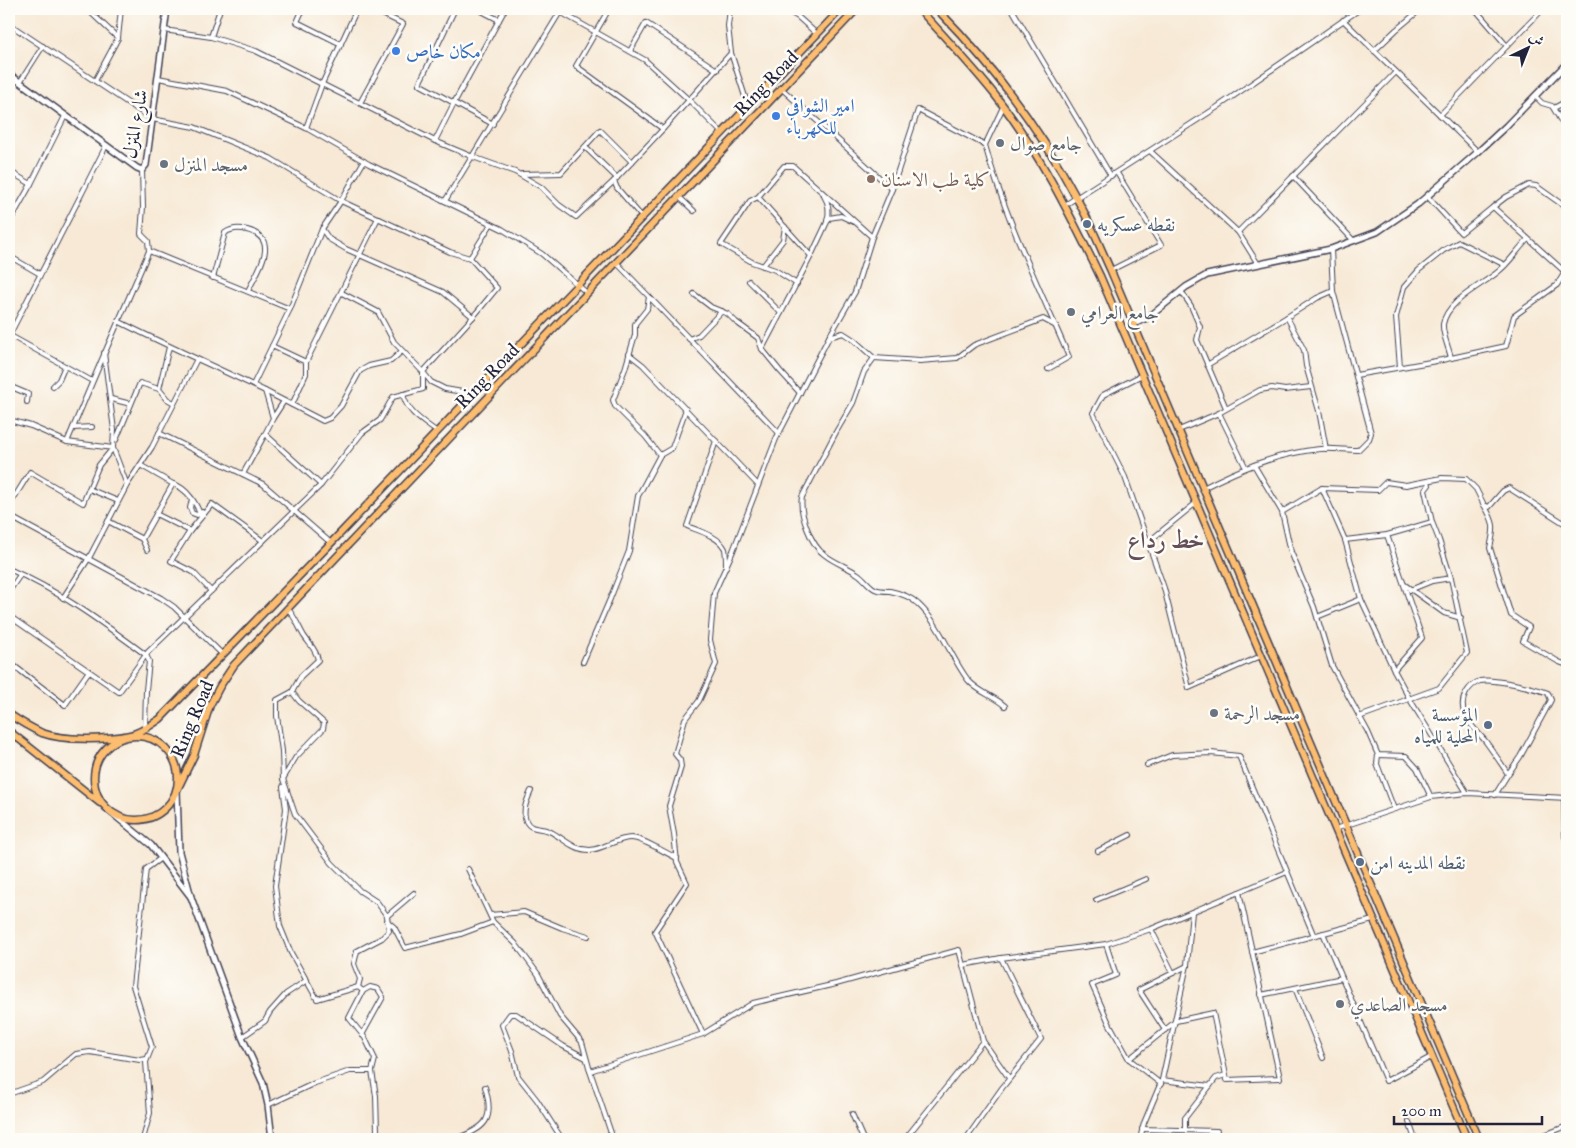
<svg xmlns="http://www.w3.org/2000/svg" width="1576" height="1148" font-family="'IM FELL Great Primer',Amiri,serif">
<rect width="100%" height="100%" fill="#fdfcf7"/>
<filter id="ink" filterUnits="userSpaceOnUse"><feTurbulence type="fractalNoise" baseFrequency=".02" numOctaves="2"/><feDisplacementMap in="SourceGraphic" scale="10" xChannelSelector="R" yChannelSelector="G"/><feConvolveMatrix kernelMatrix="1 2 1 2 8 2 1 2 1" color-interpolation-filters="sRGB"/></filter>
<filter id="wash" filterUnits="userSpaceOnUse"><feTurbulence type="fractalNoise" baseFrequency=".0096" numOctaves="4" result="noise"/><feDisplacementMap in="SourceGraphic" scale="20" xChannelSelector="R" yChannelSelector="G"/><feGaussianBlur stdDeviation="1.12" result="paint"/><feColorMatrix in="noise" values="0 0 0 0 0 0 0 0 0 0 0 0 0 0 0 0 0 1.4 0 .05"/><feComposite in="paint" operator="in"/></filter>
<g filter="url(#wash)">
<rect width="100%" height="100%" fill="#f7e9d5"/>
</g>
<g filter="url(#ink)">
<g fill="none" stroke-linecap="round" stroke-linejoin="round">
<g stroke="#424052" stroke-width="6">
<g id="minor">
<polyline points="87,9 118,38"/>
<polyline points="303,9 297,22 341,44"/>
<polyline points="455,9 419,84 493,124"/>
<polyline points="478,9 499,20"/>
<polyline points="555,9 645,60 690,101 722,133"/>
<polyline points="730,9 728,26 731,53"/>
<polyline points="784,9 798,17 817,34"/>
<polyline points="1012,9 1111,176"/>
<polyline points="1343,20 1478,152"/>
<polyline points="9,24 152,119 194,127 270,158 341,201 450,252 470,258 491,224"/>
<polyline points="164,30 211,37 256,51 435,141 473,157 515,172 541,187 559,205 576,217 614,181 663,129 576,66 609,9"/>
<polyline points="211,37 220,9"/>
<polyline points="1507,46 1543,9"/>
<polyline points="630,51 646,23 717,70"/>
<polyline points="1374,51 1396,30 1421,9"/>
<polyline points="158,78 227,91 306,128 369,164 502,229 542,254 587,293"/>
<polyline points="95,81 118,38 121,9"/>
<polyline points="20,82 43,46"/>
<polyline points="1535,96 1542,103 1552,106 1567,131"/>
<polyline points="360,103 403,24 372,9"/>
<polyline points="1554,108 1567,101"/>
<polyline points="1440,115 1507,46 1475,9"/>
<polyline points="306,128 322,84 357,9"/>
<polyline points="663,129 731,53 748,106"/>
<polyline points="435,141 454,103 505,9"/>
<path d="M985,145C1005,218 1039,287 1069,357L1048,369"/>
<polyline points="585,147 617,178"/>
<polyline points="1150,151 1238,232 1396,72"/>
<polyline points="9,171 31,184"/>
<polyline points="522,174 561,173 600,130 632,162"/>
<polyline points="1293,176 1354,241"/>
<polyline points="614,181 617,188 642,217"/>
<polyline points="892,189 918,110 985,145 1003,107"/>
<polyline points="678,196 694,211"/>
<path d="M824,196C829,204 830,212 827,221"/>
<polyline points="758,197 750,201 721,244 752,262 775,270 797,284"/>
<polyline points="445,201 560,12"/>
<polyline points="1065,205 1216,108 1360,9"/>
<polyline points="1493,207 1506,197 1529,185 1536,186 1567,208"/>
<polyline points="9,223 31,184 65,116"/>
<polyline points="1238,232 1258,264"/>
<polyline points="149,251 290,309"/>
<polyline points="9,256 40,274"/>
<polyline points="811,256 829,218 841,216 854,222"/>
<polyline points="470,258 497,288 473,317"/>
<polyline points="616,262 779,433"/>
<polyline points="763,266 783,240 785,227"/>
<polyline points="1111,270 1161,245 1117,173"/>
<path d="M213,278L225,233C232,228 239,228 247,230C282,239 257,271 248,291"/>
<polyline points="749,281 781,313"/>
<polyline points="1181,291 1191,306 1200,327 1197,340 1226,408"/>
<polyline points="342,293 378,312 394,342 423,372 431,382 445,389 474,394"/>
<polyline points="694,294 711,307 728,314 736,322 758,338 762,349 811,256 758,197 784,166 793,166 872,237"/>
<polyline points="649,297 647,309 635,324 635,335 625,369 613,400 615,406 645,436 660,455"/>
<path d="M118,321C167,346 216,367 265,391L273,418L265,434L321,485"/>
<polyline points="9,335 92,381"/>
<polyline points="9,336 106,146"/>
<polyline points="829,337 843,333 854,340 874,358 920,361 957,358 974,345 1043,319 1056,326"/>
<polyline points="689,339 699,335 722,311"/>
<polyline points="272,346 306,362 306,374 292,405"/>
<polyline points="762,349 780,371 800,393"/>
<polyline points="104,353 114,430 113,448 127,485"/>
<polyline points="629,354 643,365 758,485"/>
<path d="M874,358L864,372L853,403L836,432L802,497C799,513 811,546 825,555C835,563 848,567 858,574C864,578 869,586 875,589C879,591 885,591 890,591C900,593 911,597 918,604C940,624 950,656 968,680C978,692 994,696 1005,706"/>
<path d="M1451,358C1449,348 1442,334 1443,324C1447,300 1483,285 1499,271C1510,262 1518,249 1528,239"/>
<polyline points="306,362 378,218"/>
<polyline points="1207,365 1287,317"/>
<polyline points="1400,367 1396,317 1404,287 1419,270 1444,250 1459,242 1505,265"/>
<polyline points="1142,375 1103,395 1093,413 1125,477 1164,588 1189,688 1261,656"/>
<polyline points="1356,375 1442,360 1506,346 1514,316 1557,285 1565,272 1493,207 1461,233 1427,196"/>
<polyline points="253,385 290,309 322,229 341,201 364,161"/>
<polyline points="9,386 28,394 27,402"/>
<polyline points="53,386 59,380 65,366"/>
<polyline points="159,389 167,399 174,403"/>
<polyline points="265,391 323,421 330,418 341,406 360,371 369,366 391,361 402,351"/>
<path d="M403,394C407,413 423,421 437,432"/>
<polyline points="111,399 131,404"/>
<polyline points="1219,413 1246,468"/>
<polyline points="273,418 284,401"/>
<polyline points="9,420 31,426 67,442 113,448 99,465 83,503 30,472 9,506"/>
<polyline points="73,428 92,427"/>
<polyline points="1179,430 1219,413 1260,390 1272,388 1285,390 1311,387"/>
<polyline points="159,433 263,484 331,543"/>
<polyline points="116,440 140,383 159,389 169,347"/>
<path d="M716,441L687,526C699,531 719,536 725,549C726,554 726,561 726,566"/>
<polyline points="67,442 100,364 149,251 148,241 141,234 143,207 142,170"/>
<polyline points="1326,449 1319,411 1306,366 1304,350 1287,317 1317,298 1333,291"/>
<polyline points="1254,465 1282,512 1291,552 1314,607 1332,666 1368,732 1378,755 1406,756 1417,768 1431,797"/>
<polyline points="243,474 265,434"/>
<path d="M173,484C187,488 197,504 201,517"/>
<path d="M1203,488C1240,469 1278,453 1320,449C1332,448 1346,450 1358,450L1369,439L1371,433L1333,291L1331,249"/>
<polyline points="1322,488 1378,490 1386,482 1406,485 1442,478 1466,479 1476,489 1484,505 1489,507 1503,491 1509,488 1567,525"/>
<polyline points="89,489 118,501"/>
<polyline points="192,499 190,508 192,513 197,515 202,512"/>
<path d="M1484,505C1495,523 1495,527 1490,548L1511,615L1529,627L1523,641L1559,662L1567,665"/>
<polyline points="1282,512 1322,488 1345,540 1361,599 1394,670 1409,698 1467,793"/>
<polyline points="156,514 190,531 212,504 263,541"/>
<polyline points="9,516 161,598 174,607 223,655"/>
<polyline points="108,521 142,539 173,484 140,465"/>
<polyline points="190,531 171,561 193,572 211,591"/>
<polyline points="1387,535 1422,638 1394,670"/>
<polyline points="142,539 147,550"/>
<polyline points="1345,540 1387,535 1432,522"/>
<polyline points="1147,543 1196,503"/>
<path d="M9,569C58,590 103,623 146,655L149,661L146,690L145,729"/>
<polyline points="1405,585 1444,613 1461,618"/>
<polyline points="1410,590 1432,581 1451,578"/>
<polyline points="9,591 20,575"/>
<polyline points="63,598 89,558 127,485 152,447 197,359"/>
<path d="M287,608C295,616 298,626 304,636C310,645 316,649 318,660L301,676L292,692L277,700V716L282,751L283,779L295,814L332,863L360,891L377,902L387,916"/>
<polyline points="9,616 119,692 148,652 321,485 362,433 380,420 393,397 423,389 423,372 473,317 443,292 346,249 329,239 322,229"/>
<polyline points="1317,617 1361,599"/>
<polyline points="9,662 65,705 89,671"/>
<polyline points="583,662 610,599 629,551 638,496 660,455 672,448 686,409"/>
<polyline points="1359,717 1439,688 1467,653 1451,578 1439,540 1432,522 1425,490 1429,485 1428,481"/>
<polyline points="1378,755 1377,764 1394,809"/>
<polyline points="1147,765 1172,755 1211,753 1239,756 1314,936"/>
<polyline points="283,779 296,757 323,729 324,723 299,701 292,692"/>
<polyline points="283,787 286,809 275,886 280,926 291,953 317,999 358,987 363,991 349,1018 365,1038 375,1059 372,1071"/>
<path d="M531,791C527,800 522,810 526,821C531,831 540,827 549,831C564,838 572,850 590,850C604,849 617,838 631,838C643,838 665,853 677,858"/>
<path d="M1495,795L1508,774C1501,763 1494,753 1486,742C1480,734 1469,725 1465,715C1462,708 1462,700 1466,693C1469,688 1474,683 1480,681C1493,678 1535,688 1548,693L1551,700L1520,757L1508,774"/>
<polyline points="1564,798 1565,837 1567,839"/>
<polyline points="1335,829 1431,797 1467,793 1567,798"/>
<polyline points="1098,851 1130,835"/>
<polyline points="468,869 493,922 515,943 538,974 560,1016 582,1042 590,1071 613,1139"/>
<polyline points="1096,900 1146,879"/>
<polyline points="490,915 524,912 562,928 588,936"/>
<polyline points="387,921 394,927 405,948 461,934 493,922"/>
<polyline points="1151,929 1173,973"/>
<polyline points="1323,933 1386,1081 1431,1057"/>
<polyline points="1106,944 1116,975 1092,985 1109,1023 1129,1059 1161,1084"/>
<polyline points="1252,952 1373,920"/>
<polyline points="358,987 360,979 354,964 357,951 382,938 389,931 387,916 414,893"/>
<polyline points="1295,988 1323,1058"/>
<polyline points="1261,995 1342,978"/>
<polyline points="1165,1030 1139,990 1187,966"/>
<polyline points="703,1034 655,931 687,883 677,862 674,834 669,806 681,767 680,760 675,754 685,719 699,701 716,664 710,640 714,593 733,551 776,439 829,337 855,292 872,237 892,189 781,88"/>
<polyline points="362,1035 383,997 378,989 370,987 363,991"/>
<polyline points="242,1037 265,1021 270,1012 286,994 307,980"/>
<polyline points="1129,1059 1176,1021 1213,1013 1227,1080 1280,1078 1239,892"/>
<polyline points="590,1071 703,1034 753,1003 836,984 959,950 963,965"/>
<polyline points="1009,1078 983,1041 963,965 1001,958 1106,944 1151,929 1287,872"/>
<polyline points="1162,1080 1210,1086"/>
<polyline points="1567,1091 1566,1095 1567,1097"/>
<polyline points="9,1094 43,1082 76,1054 90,1052 140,1060 147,1059"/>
<polyline points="268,1105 315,1083 350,1071 372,1071 376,1096 377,1131 379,1139"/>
<polyline points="852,1114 863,1139"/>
<polyline points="1409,1122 1415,1139"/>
<polyline points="1142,1129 1217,1131"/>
<polyline points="1185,1130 1185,1118 1216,1078 1226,1075"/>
<polyline points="143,1139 150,1113 146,1062 152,1047 133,986 146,869 161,858"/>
<path d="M455,1139C486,1128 495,1120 485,1087"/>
<polyline points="562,1139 537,1100 518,1076 512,1051 502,1025 510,1014 516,1014 563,1046 586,1058"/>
<polyline points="905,1139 983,1041"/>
<polyline points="966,1139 1002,1088 1041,1039 1001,958"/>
<polyline points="1140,1139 1144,1123 1162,1080 1187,965 1192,912"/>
<polyline points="1534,1139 1567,1126"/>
</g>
</g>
<g stroke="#424052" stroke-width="8">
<g id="tertiary">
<polyline points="9,74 137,168 142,170 146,165 167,9"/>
<polyline points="1134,324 1149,317 1186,287 1207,275 1331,249 1377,232 1418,204 1478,152 1506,126 1567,63"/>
<polyline points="108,810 151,845 191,897 179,852 177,790"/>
<polyline points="191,897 242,1037 263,1083 268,1105 272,1139"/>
</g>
</g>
<g stroke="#424052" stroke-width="9">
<g id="primary">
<path d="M919,9C945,37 971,65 995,95C1038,150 1070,214 1100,276L1467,1139"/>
<path d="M937,9C991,64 1041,130 1077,199C1090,222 1100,247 1111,271L1479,1139"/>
<path d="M9,714C19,721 31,728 42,733C64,741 107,740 130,735C141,733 151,725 160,719L331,543L841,9"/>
<polyline points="9,731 100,803"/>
<circle cx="136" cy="778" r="42"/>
<polyline points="177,790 194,755 210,705 220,686 234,665 857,9"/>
</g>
</g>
<use href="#minor" stroke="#fff" stroke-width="4"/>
<use href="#tertiary" stroke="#fff" stroke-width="5"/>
<use href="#primary" stroke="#fcbd6f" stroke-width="6"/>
</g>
</g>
<g fill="#3f7fe0" stroke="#fdfcf7" stroke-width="2">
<circle cx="396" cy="51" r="5"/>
<circle cx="776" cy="116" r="5"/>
</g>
<g fill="#6b7280" stroke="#fdfcf7" stroke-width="2">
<circle cx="1000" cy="143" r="5"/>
<circle cx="164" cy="164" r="5"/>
<circle cx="1071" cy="312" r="5"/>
<circle cx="1214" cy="713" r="5"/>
<circle cx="1340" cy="1004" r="5"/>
</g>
<circle fill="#8d6e63" stroke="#fdfcf7" stroke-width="2" cx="871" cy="179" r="5"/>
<g fill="#5c6f8a" stroke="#fdfcf7" stroke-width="2">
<circle cx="1087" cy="224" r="5"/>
<circle cx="1488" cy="725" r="5"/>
<circle cx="1360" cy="862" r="5"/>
</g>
<g text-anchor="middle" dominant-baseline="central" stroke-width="5" stroke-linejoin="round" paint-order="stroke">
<g font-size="19" fill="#366cbe" stroke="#fdfcf7" text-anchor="start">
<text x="406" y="51">مكان خاص</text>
<text x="786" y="105">امير الشوافي<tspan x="786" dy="22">للكهرباء</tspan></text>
</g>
<g font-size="19" fill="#22223b" stroke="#fdfcf7">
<text transform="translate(766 83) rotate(-46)">Ring Road</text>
<text transform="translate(135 124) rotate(-80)">شارع المنزل</text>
<text transform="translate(487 376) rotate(-46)">Ring Road</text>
<text transform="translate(192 719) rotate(-67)">Ring Road</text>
</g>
<g font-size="19" fill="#5b616d" stroke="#fdfcf7" text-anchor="start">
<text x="1010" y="143">جامع صوال</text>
<text x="174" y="164">مسجد المنزل</text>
<text x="1081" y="312">جامع العرامي</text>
<text x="1224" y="713">مسجد الرحمة</text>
<text x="1350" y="1004">مسجد الصاعدي</text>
</g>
<g font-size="19" fill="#785e54" stroke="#fdfcf7" text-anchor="start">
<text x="881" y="179">كلية طب الاسنان</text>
</g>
<g font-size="19" fill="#4e5e75" stroke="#fdfcf7" text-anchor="start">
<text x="1097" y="224">نقطه عسكريه</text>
<text x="1478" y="714" text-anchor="end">المؤسسة<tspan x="1478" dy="22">المحلية للمياه</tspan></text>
<text x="1370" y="862">نقطه المدينه امن</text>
</g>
<g font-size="24" font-weight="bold" fill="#644f59" stroke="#fdfcf7">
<text x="1166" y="540">خط رداع</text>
</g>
</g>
<rect width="1576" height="1148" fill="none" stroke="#fdfcf7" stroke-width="30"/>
<g transform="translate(1528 48) rotate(43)" stroke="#fdfcf7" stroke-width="4" paint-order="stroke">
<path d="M0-4L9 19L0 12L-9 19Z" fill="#22223b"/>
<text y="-8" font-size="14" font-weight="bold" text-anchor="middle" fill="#22223b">ش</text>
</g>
<path d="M1394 1116v8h148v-8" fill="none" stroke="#22223b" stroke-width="2.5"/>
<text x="1401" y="1116" font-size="15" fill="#22223b" stroke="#fdfcf7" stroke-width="4" paint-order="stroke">200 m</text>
</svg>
